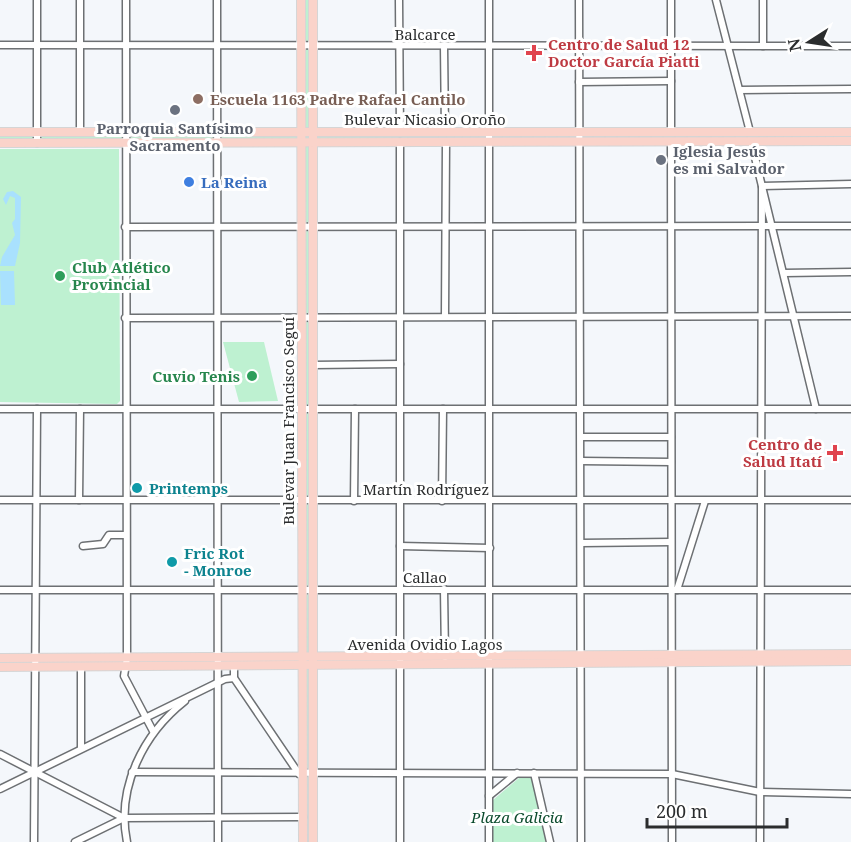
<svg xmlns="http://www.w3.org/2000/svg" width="851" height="842" font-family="'Noto Serif',serif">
<rect width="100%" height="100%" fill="#f4f7fb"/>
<g fill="#bef1d1">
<polygon points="301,0 313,0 313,132 851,132 851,141 313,142 313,842 303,842 301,143 0,143 0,132 301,132"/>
<polygon points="0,149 119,149 120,401 117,404 0,402"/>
<polygon points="223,342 264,342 278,401 239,402"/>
<polygon points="519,778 532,778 547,842 493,842 493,800"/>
</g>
<g fill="#a9e1fe">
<polygon points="13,191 21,197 20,243 15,266 0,266 2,257 15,235 12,223 15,219 15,198 10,196 6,205 3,199 7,192"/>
<polygon points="0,271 14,271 15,305 1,305"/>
</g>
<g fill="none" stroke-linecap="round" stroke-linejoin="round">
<g stroke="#6d7073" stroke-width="9">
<g id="minor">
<polyline points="37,0 37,143"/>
<polyline points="126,0 127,658 124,676 153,731"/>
<polyline points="217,0 218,842"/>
<polyline points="399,0 400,132"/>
<polyline points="579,0 581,842"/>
<polyline points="671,0 671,132"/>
<polyline points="716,0 750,132"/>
<polyline points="0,45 851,46"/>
<polyline points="444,46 445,132"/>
<polyline points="763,46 763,0"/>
<polyline points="579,82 671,81"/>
<polyline points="740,90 851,89"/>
<polyline points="80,132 80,0"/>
<polyline points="751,141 816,409"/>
<polyline points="671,142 672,842"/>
<polyline points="125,227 851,226"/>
<polyline points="784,273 851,272"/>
<polyline points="445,316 446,142"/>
<polyline points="125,318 851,316"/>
<polyline points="313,365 400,364"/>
<polyline points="0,409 851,409"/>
<polyline points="581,437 671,437"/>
<polyline points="581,461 671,462"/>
<polyline points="0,500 851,500"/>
<polyline points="79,500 80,409"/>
<polyline points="354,501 355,409"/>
<polyline points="442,501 443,409"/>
<polyline points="581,543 671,542"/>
<polyline points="83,546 103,544 109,535 126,535"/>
<polyline points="400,546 490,548"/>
<polyline points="444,589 445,657"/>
<polyline points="0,590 851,590"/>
<polyline points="677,590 705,501"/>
<polyline points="234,666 234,678 299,774"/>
<polyline points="81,667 81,748"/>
<polyline points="0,754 124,818"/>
<polyline points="132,772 672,774 760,792 851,794"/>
<polyline points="534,773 550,842"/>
<polyline points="0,789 225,679 234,678"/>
<polyline points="489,796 517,773"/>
<polyline points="34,842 37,409"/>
<polyline points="75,842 124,818 303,817"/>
<path d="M127,842C116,788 143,734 185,701"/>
<polyline points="400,842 400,142"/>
<polyline points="489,842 489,0"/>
<polyline points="760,842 762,186 851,184"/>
</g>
</g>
<g stroke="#d5d5d5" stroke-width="10">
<g id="major">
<polyline points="301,0 303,842"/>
<polyline points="313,0 313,842"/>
<polyline points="0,132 851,132"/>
<polyline points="0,143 851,141"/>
<polyline points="0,658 851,654"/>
<polyline points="0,667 851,661"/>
</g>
</g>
<use href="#minor" stroke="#fff" stroke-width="6"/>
<use href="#major" stroke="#fad3ca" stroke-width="8"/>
</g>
<g fill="#e0444e" stroke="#fff" stroke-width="2">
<path d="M531 44h6v6h6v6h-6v6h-6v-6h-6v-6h6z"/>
<path d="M832 444h6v6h6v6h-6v6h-6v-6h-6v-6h6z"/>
</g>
<circle fill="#8d6e63" stroke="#fff" stroke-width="2" cx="198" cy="99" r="6"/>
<g fill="#6b7280" stroke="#fff" stroke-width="2">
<circle cx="175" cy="110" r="6"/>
<circle cx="661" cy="160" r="6"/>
</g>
<circle fill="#3f7fe0" stroke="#fff" stroke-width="2" cx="189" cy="182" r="6"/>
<g fill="#2e9e5b" stroke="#fff" stroke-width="2">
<circle cx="60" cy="276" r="6"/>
<circle cx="252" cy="376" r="6"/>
</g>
<g fill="#0f9aa8" stroke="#fff" stroke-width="2">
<circle cx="137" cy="488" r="6"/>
<circle cx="172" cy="562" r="6"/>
</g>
<g text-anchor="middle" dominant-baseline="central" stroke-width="6" stroke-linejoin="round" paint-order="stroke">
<g font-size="15" fill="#2b2d2e" stroke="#fff">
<text x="425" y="34">Balcarce</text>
<text x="425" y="119">Bulevar Nicasio Oroño</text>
<text transform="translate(288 421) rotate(-90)">Bulevar Juan Francisco Seguí</text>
<text x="426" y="489">Martín Rodríguez</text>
<text x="425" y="577">Callao</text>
<text x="425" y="644">Avenida Ovidio Lagos</text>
</g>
<g font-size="15" font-weight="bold" fill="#be3a42" stroke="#fff" text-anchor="start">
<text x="548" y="44">Centro de Salud 12<tspan x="548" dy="17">Doctor García Piatti</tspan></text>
<text x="822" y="444" text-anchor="end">Centro de<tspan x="822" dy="17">Salud Itatí</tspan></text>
</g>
<g font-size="15" font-weight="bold" fill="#785e54" stroke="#fff" text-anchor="start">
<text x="210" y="99">Escuela 1163 Padre Rafael Cantilo</text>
</g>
<g font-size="15" font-weight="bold" fill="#5b616d" stroke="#fff">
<text x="175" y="128">Parroquia Santísimo<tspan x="175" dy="17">Sacramento</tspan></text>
<text x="673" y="151" text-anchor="start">Iglesia Jesús<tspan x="673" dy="17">es mi Salvador</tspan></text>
</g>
<g font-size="15" font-weight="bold" fill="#366cbe" stroke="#fff" text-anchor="start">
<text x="201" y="182">La Reina</text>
</g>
<g font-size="15" font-weight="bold" fill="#27864d" stroke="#fff" text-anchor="start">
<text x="72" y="267">Club Atlético<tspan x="72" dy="17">Provincial</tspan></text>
<text x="240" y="376" text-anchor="end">Cuvio Tenis</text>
</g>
<g font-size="15" font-weight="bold" fill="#0d838f" stroke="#fff" text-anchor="start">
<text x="149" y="488">Printemps</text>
<text x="184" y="553">Fric Rot<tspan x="184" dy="17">- Monroe</tspan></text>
</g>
<g font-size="15" font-style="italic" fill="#0a4a2c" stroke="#fff">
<text x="517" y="817">Plaza Galicia</text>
</g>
</g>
<g transform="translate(809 42) rotate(258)" stroke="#ffffff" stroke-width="4.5" paint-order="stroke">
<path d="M0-4.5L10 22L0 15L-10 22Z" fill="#2b2d2e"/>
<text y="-9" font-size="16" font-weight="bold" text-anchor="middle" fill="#2b2d2e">N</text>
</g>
<path d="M647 818v9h140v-9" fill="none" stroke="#2b2d2e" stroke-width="3"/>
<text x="656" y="818" font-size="18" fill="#2b2d2e" stroke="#ffffff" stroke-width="4.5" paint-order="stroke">200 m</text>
</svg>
